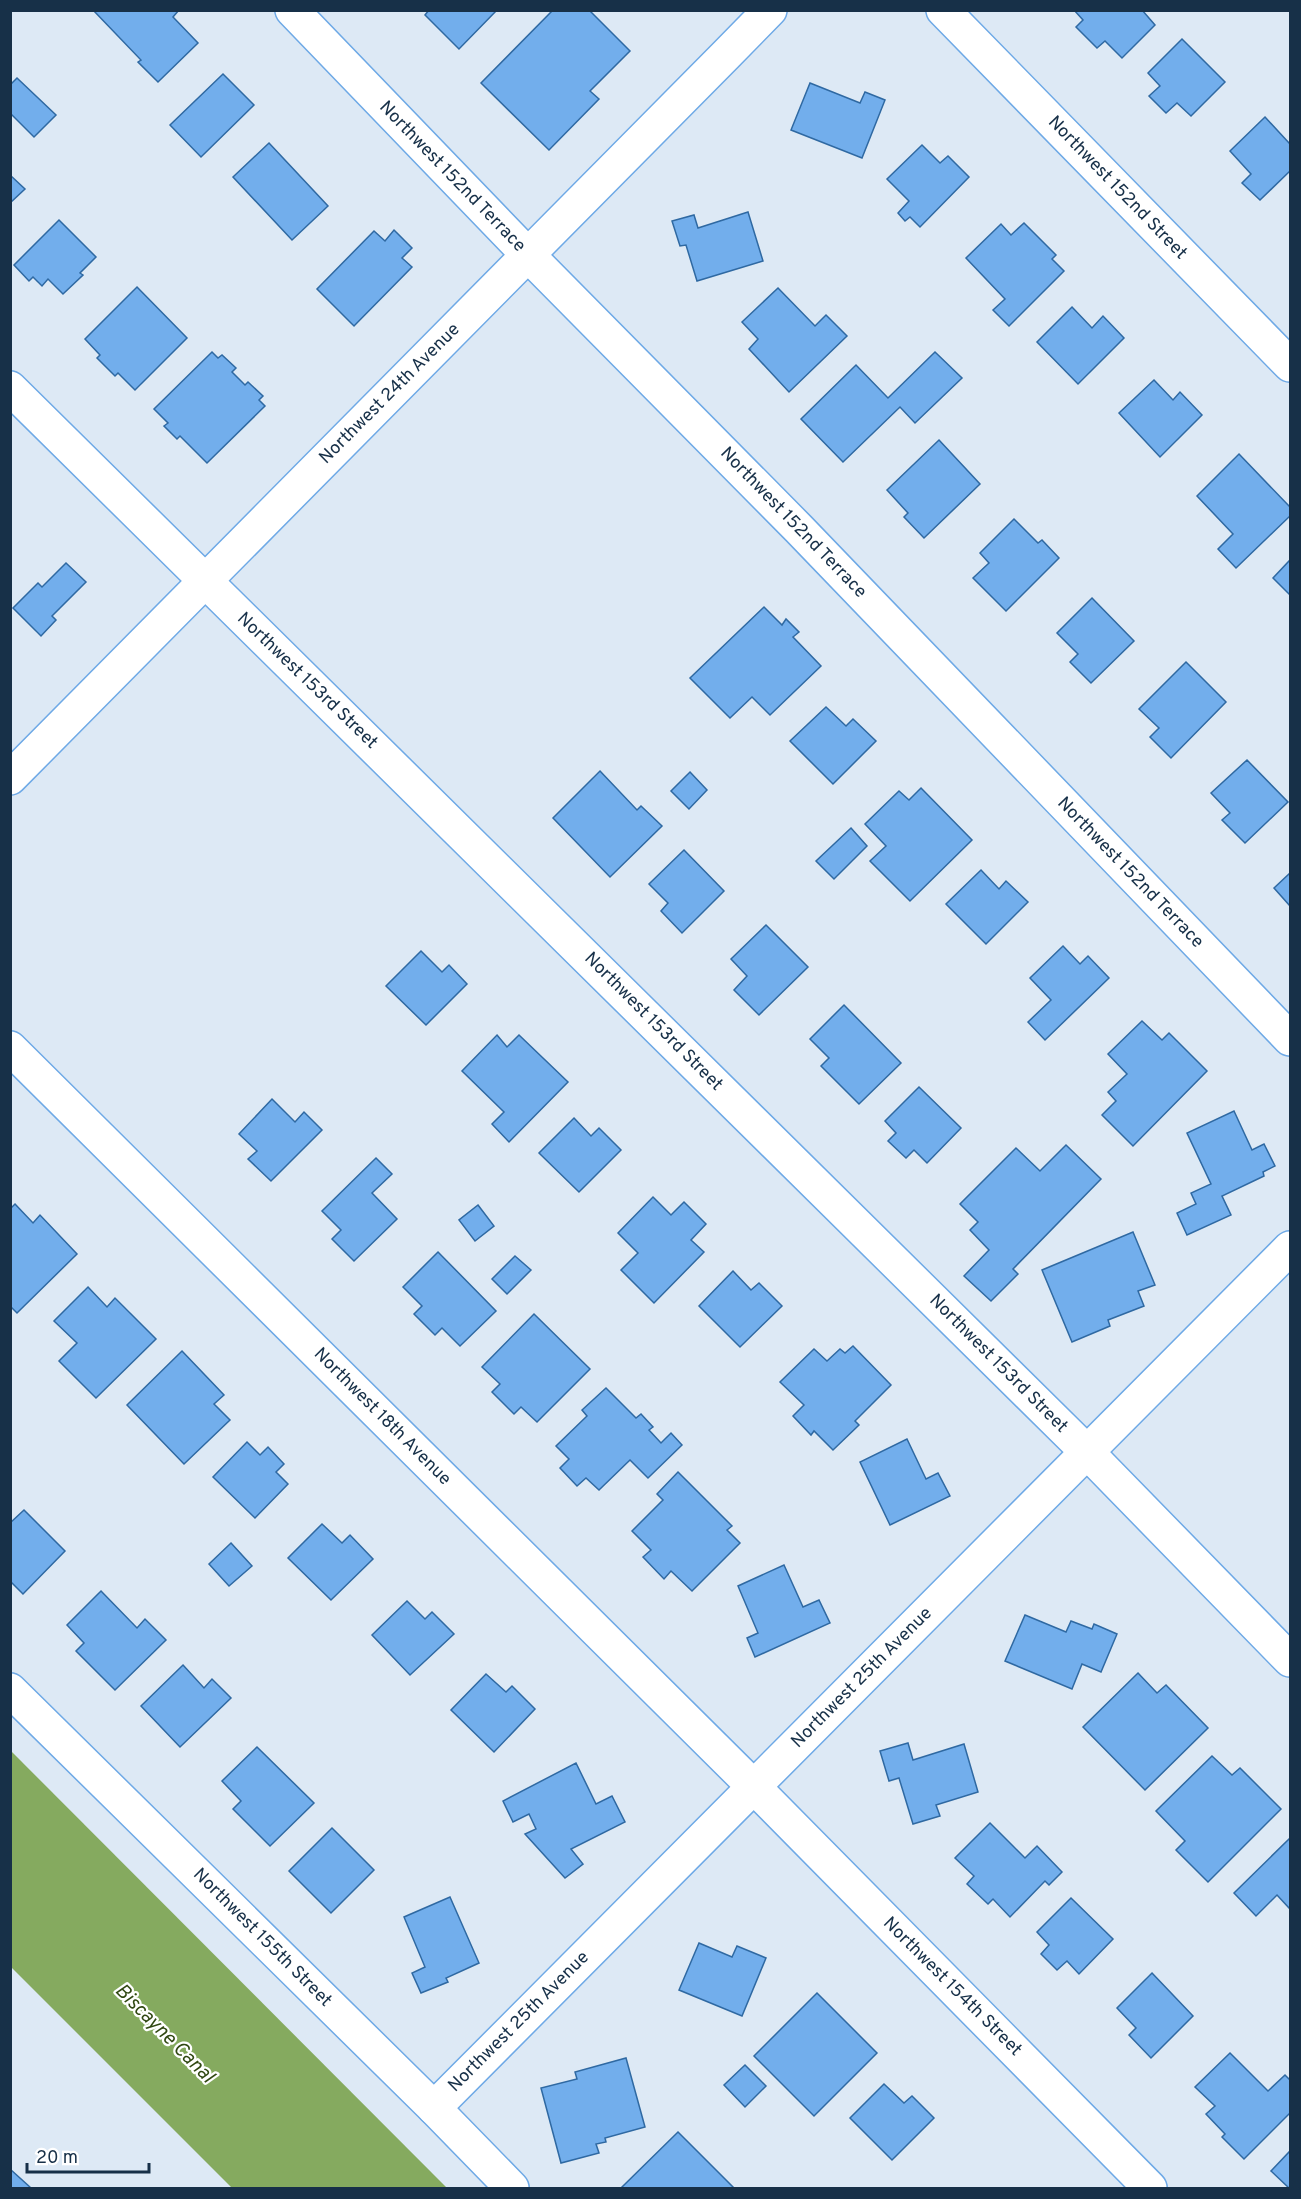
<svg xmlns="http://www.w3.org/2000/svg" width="1301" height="2199" font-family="Overpass,sans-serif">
<rect width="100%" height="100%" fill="#dde9f5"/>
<polygon fill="#85aa5f" points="11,1751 447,2188 232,2188 11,1967"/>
<g fill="#72aeec" stroke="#2f69a2" stroke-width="1.5">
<polygon points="93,10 179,10 173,17 198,43 158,82 138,62 141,60"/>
<polygon points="429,10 497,10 459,49 425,15"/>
<polygon points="553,10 589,10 630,51 590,91 599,99 549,150 481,83"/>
<polygon points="1074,10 1142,10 1155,25 1122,58 1105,41 1097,48 1076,27 1083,20"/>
<polygon points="1182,39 1225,82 1191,116 1177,103 1166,113 1149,96 1160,86 1148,73"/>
<polygon points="223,74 254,105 201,157 170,125"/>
<polygon points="17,78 56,115 34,137 10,113 10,85"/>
<polygon points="810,83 860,103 865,92 885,100 862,158 791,130"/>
<polygon points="1265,117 1290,144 1290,171 1260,200 1242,183 1251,174 1230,151"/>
<polygon points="269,143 328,206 292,240 233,177"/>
<polygon points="922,145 940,163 948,156 969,177 920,227 910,217 905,221 898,213 909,201 887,179"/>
<polygon points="10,175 25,189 10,203"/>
<polygon points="748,212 763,261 697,281 686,245 680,246 672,221 694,215 698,228"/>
<polygon points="59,220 96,257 80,273 83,275 63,294 48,279 42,286 33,277 29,281 14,265"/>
<polygon points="1024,223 1056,255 1052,259 1064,271 1009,326 993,310 1005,299 966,258 1001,224 1011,235"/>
<polygon points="394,230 412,248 402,258 412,267 354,326 317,289 374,231 385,241"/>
<polygon points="137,287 187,338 135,390 118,373 115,376 97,358 100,355 85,339"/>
<polygon points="778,288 815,326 826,315 847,336 789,392 749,349 758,339 742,322"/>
<polygon points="1072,307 1092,328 1103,316 1124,338 1078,384 1037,342"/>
<polygon points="212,352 218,358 222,355 236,368 232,372 245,385 248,382 263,396 259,400 265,406 207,463 180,436 177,439 164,426 168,423 154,409"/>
<polygon points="935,352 962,378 915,423 900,407 843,462 801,419 856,365 888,398"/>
<polygon points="1154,380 1173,400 1180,392 1202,415 1160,457 1119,413"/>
<polygon points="939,440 980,484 924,538 904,517 908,513 887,490"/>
<polygon points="1239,454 1290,507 1290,516 1236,568 1218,549 1233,534 1197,496"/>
<polygon points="1014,519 1038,543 1042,540 1059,558 1006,611 973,578 989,563 980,553"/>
<polygon points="1290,560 1290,595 1273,578"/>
<polygon points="66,563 86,582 52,616 56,620 41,636 13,608 38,583 42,587"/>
<polygon points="1092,598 1134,641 1091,683 1070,662 1078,654 1057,633"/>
<polygon points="764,607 782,625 786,619 799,632 793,637 821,666 770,715 752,697 730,718 690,678"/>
<polygon points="1186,662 1226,702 1171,758 1150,737 1159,728 1139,709"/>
<polygon points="826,707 846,726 853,719 876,741 833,784 790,741"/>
<polygon points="1247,760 1288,802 1245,843 1222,820 1230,813 1211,793"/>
<polygon points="600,771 637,810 641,806 662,826 610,877 553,818"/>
<polygon points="690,772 707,790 689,809 671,791"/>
<polygon points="921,788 972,840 910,901 870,861 886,846 865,824 899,791 909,800"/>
<polygon points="851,828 867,846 834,879 816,861"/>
<polygon points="684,850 724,891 682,933 661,911 668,903 649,884"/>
<polygon points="981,870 999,889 1006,881 1028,902 986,944 946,904"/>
<polygon points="1290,873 1290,906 1274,888"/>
<polygon points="766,925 808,967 759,1015 734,990 747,976 731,959"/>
<polygon points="1063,946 1080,964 1088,956 1109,978 1045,1040 1028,1022 1051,1000 1030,978"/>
<polygon points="421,951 442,972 449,965 467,984 426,1025 386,986"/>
<polygon points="844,1005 901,1063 859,1104 821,1066 829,1058 810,1039"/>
<polygon points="1142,1021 1162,1040 1169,1033 1207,1071 1133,1146 1102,1115 1116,1101 1108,1092 1127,1074 1108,1054"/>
<polygon points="497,1035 507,1047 519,1035 568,1082 509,1142 492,1124 504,1112 462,1071"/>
<polygon points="919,1087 961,1128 927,1163 914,1150 906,1158 888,1141 896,1133 885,1121"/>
<polygon points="272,1099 295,1122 304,1112 322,1130 271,1181 248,1159 257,1151 239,1134"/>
<polygon points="1234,1111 1252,1150 1264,1144 1275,1166 1263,1172 1264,1176 1222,1196 1231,1215 1187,1235 1177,1213 1196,1204 1191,1193 1211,1184 1187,1133"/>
<polygon points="574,1118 591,1136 599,1128 621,1150 579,1192 539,1153"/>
<polygon points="1066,1145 1101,1179 1013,1269 1018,1274 991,1301 964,1276 989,1250 970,1230 978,1222 960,1204 1016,1148 1040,1171"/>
<polygon points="376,1158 392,1174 372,1193 397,1219 354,1261 332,1239 341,1230 322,1211"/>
<polygon points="653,1197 671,1215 684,1202 706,1224 691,1240 704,1252 654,1303 621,1270 638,1253 618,1233"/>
<polygon points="15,1204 33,1223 40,1215 77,1254 17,1313 10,1306 10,1209"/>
<polygon points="478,1205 494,1226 475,1241 459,1220"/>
<polygon points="1133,1232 1155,1285 1138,1291 1144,1306 1108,1320 1110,1326 1072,1342 1042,1270"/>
<polygon points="438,1252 496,1311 460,1346 442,1328 435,1335 414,1314 422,1306 403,1287"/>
<polygon points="515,1256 531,1270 507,1294 492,1279"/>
<polygon points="733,1271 751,1290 759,1283 782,1306 740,1347 699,1306"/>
<polygon points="88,1287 107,1307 115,1298 156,1339 96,1398 59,1361 77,1343 54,1321"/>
<polygon points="534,1314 590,1369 537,1422 521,1407 514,1414 492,1392 500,1384 482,1367"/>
<polygon points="853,1346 891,1385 855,1421 859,1425 833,1450 814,1431 811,1435 793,1416 804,1405 780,1382 814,1349 827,1361 840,1349 845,1353"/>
<polygon points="182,1351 224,1395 214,1404 230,1420 184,1464 127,1405"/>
<polygon points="606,1388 636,1418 641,1414 653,1427 649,1430 661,1443 671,1433 682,1445 648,1478 630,1460 599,1490 586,1478 577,1486 560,1468 569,1459 556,1446 587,1416 582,1410"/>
<polygon points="907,1439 926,1479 938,1473 950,1496 890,1525 860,1462"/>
<polygon points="247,1442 260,1455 268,1447 284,1464 276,1472 288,1484 255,1518 213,1477"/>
<polygon points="678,1472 732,1526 727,1530 740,1543 692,1591 671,1571 664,1579 643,1557 651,1550 632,1531 663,1500 657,1494"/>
<polygon points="24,1510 65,1551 23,1594 10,1581 10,1523"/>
<polygon points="322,1524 342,1543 350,1535 373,1559 331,1600 288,1558"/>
<polygon points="231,1543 252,1566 229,1586 209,1564"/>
<polygon points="784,1565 803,1607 819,1600 830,1623 755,1657 747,1638 758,1633 738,1586"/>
<polygon points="101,1591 137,1628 145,1619 166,1640 115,1690 76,1651 84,1643 67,1625"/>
<polygon points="407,1601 425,1619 432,1612 454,1634 410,1675 372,1635"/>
<polygon points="1025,1615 1066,1632 1071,1621 1092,1629 1094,1624 1117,1634 1101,1672 1082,1664 1072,1689 1005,1661"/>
<polygon points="183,1665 204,1688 212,1679 231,1698 180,1747 141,1706"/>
<polygon points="1138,1673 1157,1693 1166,1685 1208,1728 1145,1790 1083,1727"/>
<polygon points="486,1674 506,1692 512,1686 535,1709 494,1752 451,1710"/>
<polygon points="908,1743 913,1760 964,1744 978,1792 936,1805 940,1816 913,1824 899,1778 889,1781 880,1751"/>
<polygon points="257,1747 314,1803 270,1846 233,1809 241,1801 222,1781"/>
<polygon points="1212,1756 1232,1775 1240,1768 1281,1809 1208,1882 1176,1850 1185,1841 1156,1811"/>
<polygon points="576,1763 596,1804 612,1796 625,1822 571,1849 583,1864 565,1878 525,1834 536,1829 529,1814 513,1822 503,1801"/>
<polygon points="990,1823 1025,1858 1037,1846 1062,1872 1049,1885 1045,1881 1010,1917 993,1899 988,1904 967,1884 974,1876 955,1858"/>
<polygon points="332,1828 374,1870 331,1913 289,1871"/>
<polygon points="1289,1839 1290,1841 1290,1909 1277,1895 1256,1916 1234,1893"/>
<polygon points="450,1897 479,1963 446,1978 448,1982 421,1993 412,1973 425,1967 404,1917"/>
<polygon points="1071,1898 1113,1939 1079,1974 1067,1961 1057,1970 1041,1954 1049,1945 1037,1932"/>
<polygon points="699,1943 732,1957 737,1946 766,1958 742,2016 679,1990"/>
<polygon points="1152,1973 1193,2016 1151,2058 1129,2035 1136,2028 1117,2008"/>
<polygon points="817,1993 877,2053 814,2116 754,2056"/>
<polygon points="1230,2053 1268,2091 1285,2075 1290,2080 1290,2113 1244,2159 1222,2137 1225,2134 1206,2114 1215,2106 1195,2087"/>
<polygon points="626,2058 645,2127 605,2138 606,2142 596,2144 599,2153 561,2163 541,2088 577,2079 575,2072"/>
<polygon points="745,2065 766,2086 745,2107 724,2085"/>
<polygon points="884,2084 904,2103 912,2096 934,2118 892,2160 850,2118"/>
<polygon points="678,2132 734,2188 621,2188"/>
<polygon points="1290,2151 1290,2188 1289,2188 1271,2171"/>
<polygon points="10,2169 31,2188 10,2188"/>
</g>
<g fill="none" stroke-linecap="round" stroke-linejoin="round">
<g stroke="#6ea9e6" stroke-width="36">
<g id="street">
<polyline points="292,10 529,256 799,529 1290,1039"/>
<polyline points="943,10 1290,365"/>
<polyline points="10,388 1087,1452 1290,1660"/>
<path d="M10,778C262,520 518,267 770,10"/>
<polyline points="10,1048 753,1786 1150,2188"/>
<polyline points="10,1690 434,2108 512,2188"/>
<polyline points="434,2108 1290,1248"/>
</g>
</g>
<use href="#street" stroke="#fff" stroke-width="33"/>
</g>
<g text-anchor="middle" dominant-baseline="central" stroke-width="4.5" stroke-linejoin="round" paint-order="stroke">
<g font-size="18" fill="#173048" stroke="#fff">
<text transform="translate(452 177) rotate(46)">Northwest 152nd Terrace</text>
<text transform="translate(1117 188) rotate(46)">Northwest 152nd Street</text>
<text transform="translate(390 394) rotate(-45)">Northwest 24th Avenue</text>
<text transform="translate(793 523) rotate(46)">Northwest 152nd Terrace</text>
<text transform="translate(307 681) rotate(44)">Northwest 153rd Street</text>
<text transform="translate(1130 873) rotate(46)">Northwest 152nd Terrace</text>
<text transform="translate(653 1022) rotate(45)">Northwest 153rd Street</text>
<text transform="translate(998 1364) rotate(45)">Northwest 153rd Street</text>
<text transform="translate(382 1417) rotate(45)">Northwest 18th Avenue</text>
<text transform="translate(862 1678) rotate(-45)">Northwest 25th Avenue</text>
<text transform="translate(262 1938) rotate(45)">Northwest 155th Street</text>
<text transform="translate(952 1987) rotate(45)">Northwest 154th Street</text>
<text transform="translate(519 2022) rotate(-45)">Northwest 25th Avenue</text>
</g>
<g font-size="20" font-style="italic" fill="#304812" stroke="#fff">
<text transform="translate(164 2034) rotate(45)">Biscayne Canal</text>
</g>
</g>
<rect width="1301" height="2199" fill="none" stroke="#173048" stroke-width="24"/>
<path d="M27 2163v9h122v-9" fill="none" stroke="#173048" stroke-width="3"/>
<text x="36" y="2163" font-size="18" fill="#173048" stroke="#ffffff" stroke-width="4.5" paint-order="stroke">20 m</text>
</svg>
